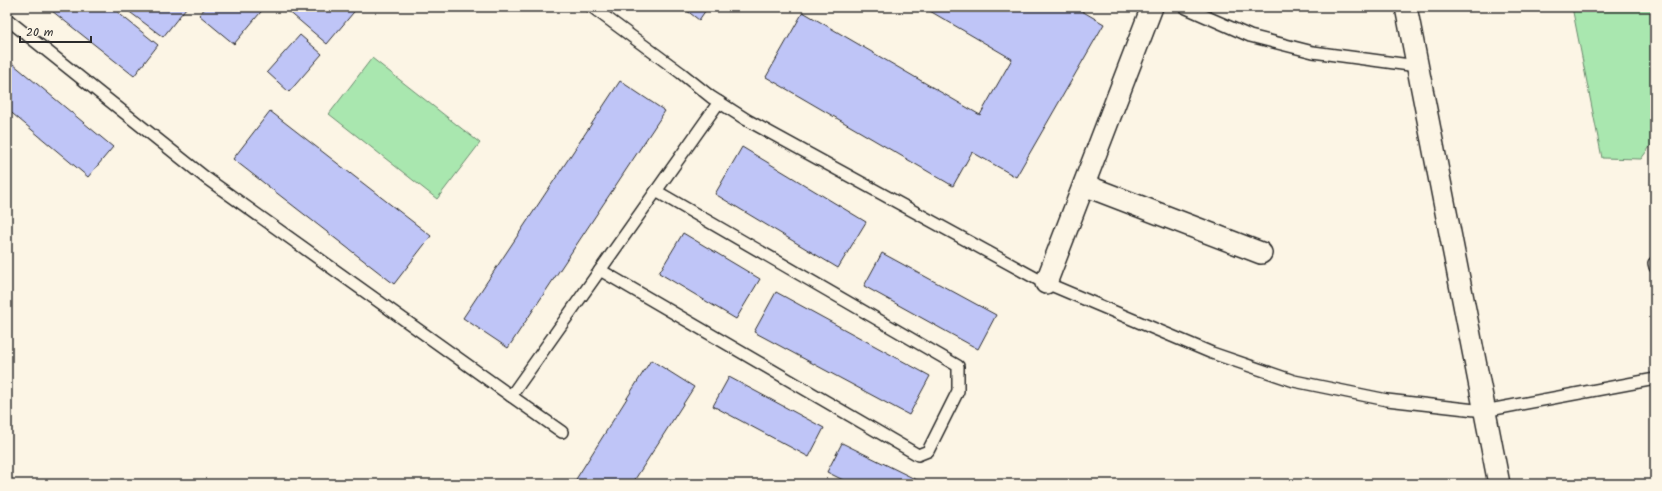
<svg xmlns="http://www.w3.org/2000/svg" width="1662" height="491" font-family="Kalam,sans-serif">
<rect width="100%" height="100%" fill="#fcf5e5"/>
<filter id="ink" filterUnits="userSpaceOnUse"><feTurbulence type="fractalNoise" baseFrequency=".025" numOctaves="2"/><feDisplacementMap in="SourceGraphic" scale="8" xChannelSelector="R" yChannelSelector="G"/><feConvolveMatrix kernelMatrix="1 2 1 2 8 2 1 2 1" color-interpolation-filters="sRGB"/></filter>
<g filter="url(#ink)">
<g fill="#a9e7af" stroke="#6a896d">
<polygon points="1572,7 1655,7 1655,140 1641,159 1602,158"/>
<polygon points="372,58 480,143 437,199 329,114"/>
</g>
<g fill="#bfc5f7" stroke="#2b2b2b">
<polygon points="47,7 111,7 158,45 134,76"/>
<polygon points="123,7 184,7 186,8 163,37"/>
<polygon points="206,7 265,7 234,44 199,15"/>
<polygon points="290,7 358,7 327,44 287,10"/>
<polygon points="682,7 708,7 699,20"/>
<polygon points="923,7 1075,7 1104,24 1016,177 972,152 953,186 766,77 803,12 980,115 1012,59"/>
<polygon points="300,35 322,54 289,92 267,72"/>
<polygon points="7,59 113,147 88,177 7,109"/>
<polygon points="620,81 665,111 508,348 463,318"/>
<polygon points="270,111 431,236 394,284 233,159"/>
<polygon points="742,147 866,222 838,268 715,194"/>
<polygon points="683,233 760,279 736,319 659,273"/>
<polygon points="882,253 996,315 978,349 864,286"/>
<polygon points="776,292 930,376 909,415 754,332"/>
<polygon points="651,360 694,387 632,484 573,484"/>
<polygon points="729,377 824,428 809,457 713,406"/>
<polygon points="842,443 925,484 851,484 827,472"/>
</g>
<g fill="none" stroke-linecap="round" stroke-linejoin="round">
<g stroke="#2b2b2b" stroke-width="14">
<g id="lane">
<polyline points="592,7 681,73 711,97 747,120 1039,280 1212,353 1294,381 1387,400 1484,411 1655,379"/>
<polyline points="1184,7 1250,36 1313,52 1417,66"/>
<polyline points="7,19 206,178 511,396 719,102"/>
<polyline points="1654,263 1655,267"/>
<polyline points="600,270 918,455 928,451 958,391 958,366 656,191"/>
<polyline points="511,396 562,432"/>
</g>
</g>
<g stroke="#2b2b2b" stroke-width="24">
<g id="street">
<polyline points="1406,7 1499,484"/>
<polyline points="1084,185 1261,253"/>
<polyline points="1046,283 1152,7"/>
</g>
</g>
<use href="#lane" stroke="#fcf5e5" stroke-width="11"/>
<use href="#street" stroke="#fcf5e5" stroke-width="21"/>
</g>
</g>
<rect width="1662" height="491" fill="none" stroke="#fcf5e5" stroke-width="24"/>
<rect x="12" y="12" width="1638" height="467" fill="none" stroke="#2b2b2b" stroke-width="1.5" filter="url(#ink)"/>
<path d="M20 36v6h71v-6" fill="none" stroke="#2b2b2b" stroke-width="2"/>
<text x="26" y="36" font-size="12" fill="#2b2b2b" stroke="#fcf5e5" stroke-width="3" paint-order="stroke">20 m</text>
</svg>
